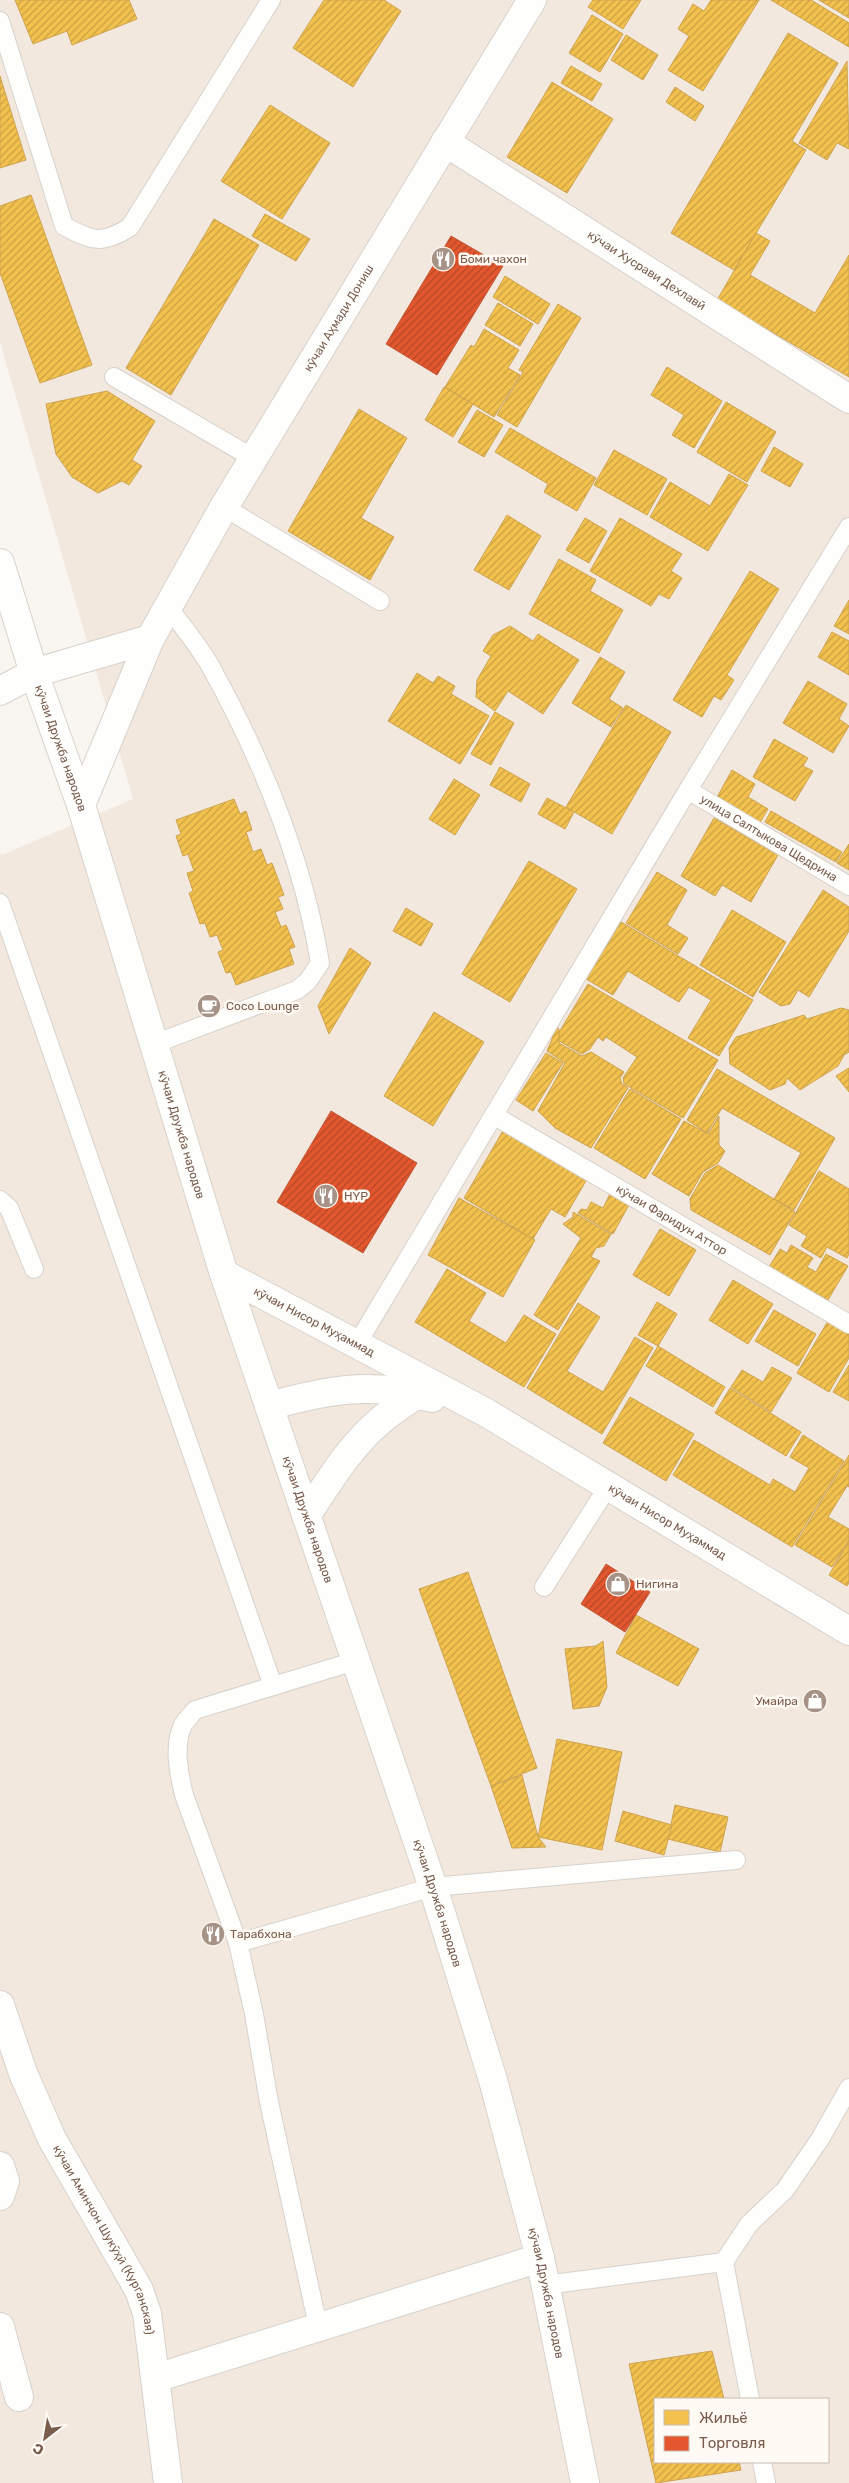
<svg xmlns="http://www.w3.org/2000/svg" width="849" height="2483" font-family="Rubik,sans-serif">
<defs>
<pattern id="homes-hatch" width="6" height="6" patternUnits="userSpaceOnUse" patternTransform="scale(1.25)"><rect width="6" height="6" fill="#f2c14e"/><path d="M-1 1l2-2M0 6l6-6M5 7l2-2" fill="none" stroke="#c9a043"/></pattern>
<pattern id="shops-hatch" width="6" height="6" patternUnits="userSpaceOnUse" patternTransform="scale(1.25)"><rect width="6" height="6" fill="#e4572e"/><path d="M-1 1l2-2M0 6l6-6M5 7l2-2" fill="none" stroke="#b44828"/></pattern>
</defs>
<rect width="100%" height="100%" fill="#f9f5f0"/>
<path fill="#f2e8de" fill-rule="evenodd" d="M0,0H849V2483H0V853L2,855L133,799L0,342ZM655,2399H828V2462H655Z"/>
<g fill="url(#homes-hatch)" stroke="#cea34e">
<polygon points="15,0 129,0 137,19 72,45 67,31 33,44"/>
<polygon points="324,0 384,0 401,11 353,87 293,48"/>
<polygon points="593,0 641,0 623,29 588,7"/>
<polygon points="711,0 759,0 703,91 668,70 689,36 678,29 693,4 704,11"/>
<polygon points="771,0 811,0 849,23 849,47"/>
<polygon points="819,0 849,0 849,18"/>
<polygon points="592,15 623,34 600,72 569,53"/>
<polygon points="788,33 838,63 792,141 806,150 734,270 671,233"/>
<polygon points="626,35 658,55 643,80 611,60"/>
<polygon points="847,61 849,149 837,143 827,160 799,143"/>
<polygon points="571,66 602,84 592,101 561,83"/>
<polygon points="0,76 26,160 0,168"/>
<polygon points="552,82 613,119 567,193 507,157"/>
<polygon points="675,87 704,106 695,121 666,102"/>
<polygon points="270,105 330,143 282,219 221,181"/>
<polygon points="31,195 92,365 40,383 0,273 0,206"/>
<polygon points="265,214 310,239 296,261 252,236"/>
<polygon points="214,219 259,245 171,395 126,368"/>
<polygon points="756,233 770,241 750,275 815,313 849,255 849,377 717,300"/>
<polygon points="505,276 550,304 538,324 493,297"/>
<polygon points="498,303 533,324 520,346 485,325"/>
<polygon points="558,304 581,318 517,427 497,415 523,372 519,370"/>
<polygon points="484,329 519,350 508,368 520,375 494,417 445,387 471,345 474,347"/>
<polygon points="667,367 722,401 694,448 672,435 684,415 651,395"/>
<polygon points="444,387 473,404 453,437 425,420"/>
<polygon points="107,391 155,421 132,460 142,466 129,485 122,481 98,493 72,477 56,454 46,404"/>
<polygon points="726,402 776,432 747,482 697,452"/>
<polygon points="359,409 407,438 361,518 394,537 370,580 288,531"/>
<polygon points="477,410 503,425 484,457 458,442"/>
<polygon points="510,428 596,478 577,511 544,492 548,484 495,452"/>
<polygon points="774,447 803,464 790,487 761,471"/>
<polygon points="614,450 667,479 647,515 594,485"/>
<polygon points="729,474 748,485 708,551 650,517 670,482 710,506"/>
<polygon points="507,515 541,536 509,590 474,570"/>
<polygon points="585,518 607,531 589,563 566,550"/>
<polygon points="620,518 682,554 671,571 682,578 669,599 659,594 651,606 590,571"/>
<polygon points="559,559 596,580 590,591 623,610 599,653 529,614"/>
<polygon points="750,571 779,589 727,675 734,680 721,700 714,696 702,717 673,700"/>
<polygon points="849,600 849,634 834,626"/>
<polygon points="510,626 533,641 538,634 579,660 543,714 508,691 495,711 476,697 477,680 491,656 483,651 493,635"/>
<polygon points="832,632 849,641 849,675 818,657"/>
<polygon points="600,657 625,672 609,699 623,708 611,727 572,703"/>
<polygon points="417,673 433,683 438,676 455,686 451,694 489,716 460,764 388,721"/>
<polygon points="808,681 847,704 839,719 849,726 833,753 783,723"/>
<polygon points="626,705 671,732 612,834 566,807"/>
<polygon points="495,712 514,723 491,765 471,754"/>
<polygon points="774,739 808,758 803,766 813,771 795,801 753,777"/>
<polygon points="500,767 530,784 521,802 490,785"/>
<polygon points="732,770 755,784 748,797 768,809 759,824 716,799"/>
<polygon points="454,779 480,795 455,835 429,819"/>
<polygon points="547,798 574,812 565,829 538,814"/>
<polygon points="234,799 240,814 246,811 252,830 246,832 253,852 261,849 267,865 272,863 284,895 278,897 283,909 275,912 281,927 286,925 295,947 289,949 294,964 236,985 231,972 226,973 218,952 223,950 217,935 210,937 205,923 200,924 189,893 193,891 187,873 194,871 188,854 183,856 176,836 181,834 176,820"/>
<polygon points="771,811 842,852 836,862 765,822"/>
<polygon points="714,818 778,855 751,902 722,885 715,896 681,876"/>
<polygon points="849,844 849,870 837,863"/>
<polygon points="529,861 577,889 510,1002 462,974"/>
<polygon points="657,872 687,890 667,925 688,938 678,954 626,923"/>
<polygon points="823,890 849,907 849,931 809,997 798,990 790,1004 781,1006 759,992"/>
<polygon points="406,908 433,924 421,946 393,931"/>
<polygon points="732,910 786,942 753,997 700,965"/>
<polygon points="621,922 753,1000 719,1056 688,1038 711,1000 689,987 679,1002 628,971 613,995 586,979"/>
<polygon points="350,948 371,963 329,1034 318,1006"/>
<polygon points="588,984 718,1060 683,1118 624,1084 623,1078 637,1057 606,1037 603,1041 598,1037 590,1049 582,1054 559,1041 558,1034"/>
<polygon points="841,1008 849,1010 849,1052 844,1055 838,1066 800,1090 787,1078 785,1084 770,1090 730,1064 729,1048 736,1037 804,1015 807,1019"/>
<polygon points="434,1012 484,1042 433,1126 384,1096"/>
<polygon points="551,1026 556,1026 559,1029 559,1043 582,1056 591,1052 624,1072 620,1078 622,1084 628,1088 591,1148 555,1128 538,1111 565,1063 547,1051 552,1039"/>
<polygon points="546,1053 563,1063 533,1111 516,1100"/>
<polygon points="849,1068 849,1092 836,1076"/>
<polygon points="717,1069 835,1138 794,1210 774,1199 801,1153 722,1108 707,1133 687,1120"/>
<polygon points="630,1089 681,1119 645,1179 594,1148"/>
<polygon points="719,1116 719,1145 725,1151 718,1163 703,1172 689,1196 652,1174 684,1121 708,1134"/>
<polygon points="504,1129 587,1179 565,1217 551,1209 533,1239 464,1198"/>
<polygon points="718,1165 795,1212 770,1255 691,1210 690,1199 705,1173"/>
<polygon points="819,1171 849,1189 849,1254 847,1258 827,1247 821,1258 801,1246 807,1236 789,1225"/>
<polygon points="611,1192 630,1203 613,1234 578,1213 581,1209 587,1210 591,1202 603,1208"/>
<polygon points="459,1198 535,1240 503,1297 428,1255"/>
<polygon points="573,1212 611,1234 604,1246 596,1248 591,1257 600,1261 558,1330 534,1315 581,1238 563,1224 573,1217"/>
<polygon points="660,1229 696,1250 669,1296 633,1275"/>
<polygon points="791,1245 813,1258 807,1267 816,1272 826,1254 848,1266 828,1300 769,1267 780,1249 787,1253"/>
<polygon points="447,1269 486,1293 469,1321 506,1343 524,1315 556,1334 524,1387 415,1322"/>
<polygon points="733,1280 773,1304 748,1344 709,1320"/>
<polygon points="657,1302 677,1314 658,1346 638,1335"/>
<polygon points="578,1303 600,1317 567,1371 603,1392 635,1337 653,1348 602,1434 527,1388"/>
<polygon points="774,1310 816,1334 798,1366 755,1341"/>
<polygon points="828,1321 849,1334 849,1358 829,1392 797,1373"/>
<polygon points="658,1346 725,1387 713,1407 646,1366"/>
<polygon points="849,1365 849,1401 833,1392"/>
<polygon points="772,1367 792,1378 771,1412 731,1387 742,1370 763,1382"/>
<polygon points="730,1388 801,1432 786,1456 715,1413"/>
<polygon points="630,1397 694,1434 666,1481 603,1443"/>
<polygon points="803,1435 844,1461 792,1547 673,1475 694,1440 770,1485 773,1479 795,1492 809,1468 790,1457"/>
<polygon points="849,1455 849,1487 847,1486 828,1517 849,1529 849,1540 832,1567 795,1545"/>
<polygon points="849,1541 849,1583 847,1586 829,1575"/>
<polygon points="468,1572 537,1768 491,1786 419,1589"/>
<polygon points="636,1615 699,1649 678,1686 616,1653"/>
<polygon points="603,1641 607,1687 599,1706 573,1709 565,1649 596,1646"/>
<polygon points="557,1739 622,1752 602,1850 538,1837"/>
<polygon points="522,1775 538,1837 546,1847 512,1848 491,1786"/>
<polygon points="675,1805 728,1817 720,1852 668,1839"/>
<polygon points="623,1811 672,1825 664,1855 615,1841"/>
<polygon points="712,2351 724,2399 655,2399 655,2462 739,2462 741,2470 656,2483 629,2364"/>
</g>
<g fill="url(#shops-hatch)" stroke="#c45837">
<polygon points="451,236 503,266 437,375 386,344"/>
<polygon points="331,1111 417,1163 363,1253 277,1202"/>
<polygon points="606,1564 650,1592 625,1632 581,1604"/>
</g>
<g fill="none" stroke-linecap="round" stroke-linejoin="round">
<g stroke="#d7d1cb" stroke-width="20">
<g id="service">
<path d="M0,21L64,226C92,241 102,245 130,227L271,0"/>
<polyline points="114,377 253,458"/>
<polyline points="224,507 380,601"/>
<path id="s1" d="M688,790L849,886"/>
<polyline points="0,903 273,1686"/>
<path d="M154,1044L297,990L308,981L320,963C303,860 262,760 212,669C200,647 183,627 168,607"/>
<path id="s2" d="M495,1116L849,1324"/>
<polyline points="0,1200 9,1208 34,1269"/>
<polyline points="357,1344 688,790 849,527"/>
<polyline points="544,1587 609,1485"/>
<path d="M355,1661L195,1710C191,1715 186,1720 183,1725C173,1746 179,1774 184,1795L238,1943L433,1887L736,1860"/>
<polyline points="238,1943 254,2014 269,2102 318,2326"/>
<polyline points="724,2262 749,2224 785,2190 820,2139 849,2088"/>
<polyline points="545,2285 724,2262 750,2399"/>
<polyline points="762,2462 766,2483"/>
</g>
</g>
<g stroke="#d7d1cb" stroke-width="30">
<g id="minor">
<path id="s3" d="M445,142L849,399"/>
<polyline points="0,691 34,673"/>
<path id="s4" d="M0,2005L23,2073L52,2139L139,2290L147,2313L168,2483"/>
<polyline points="0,2166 5,2181 0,2196"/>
<polyline points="0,2327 19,2397"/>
<polyline points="156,2378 540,2258"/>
</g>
</g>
<g stroke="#d7d1cb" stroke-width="30">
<g id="tertiary">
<polyline points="34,673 150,639"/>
<path id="s5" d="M81,805L150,639L224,507L532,0"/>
<path id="s6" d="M224,1274L485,1412L849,1631"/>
<path d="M269,1406C330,1389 370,1382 432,1398"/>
</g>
</g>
<g stroke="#d9d2cb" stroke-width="30">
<g id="secondary">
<path id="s7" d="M0,563L34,673L81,805L224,1274L433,1887L493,2080L540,2258L585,2483"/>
<path d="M306,1516C328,1483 349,1447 380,1421C391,1411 405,1403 417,1394"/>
</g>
</g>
<use href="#service" stroke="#fefefd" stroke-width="18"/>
<use href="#minor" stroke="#fefefd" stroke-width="28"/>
<use href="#tertiary" stroke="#fefefd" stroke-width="28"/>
<use href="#secondary" stroke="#fefefd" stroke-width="28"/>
</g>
<defs>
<g id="restaurant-disc" transform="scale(1.25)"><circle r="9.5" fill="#a69286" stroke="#fffaf3"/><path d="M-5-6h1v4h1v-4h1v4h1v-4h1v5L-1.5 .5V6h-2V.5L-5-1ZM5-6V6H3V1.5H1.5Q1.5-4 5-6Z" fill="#fff"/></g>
<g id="cafe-disc" transform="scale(1.25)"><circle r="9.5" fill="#a69286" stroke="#fffaf3"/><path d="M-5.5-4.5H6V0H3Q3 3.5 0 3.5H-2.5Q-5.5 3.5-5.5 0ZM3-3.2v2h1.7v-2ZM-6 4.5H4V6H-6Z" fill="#fff"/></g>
<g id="shop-disc" transform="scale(1.25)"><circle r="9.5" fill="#a69286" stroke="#fffaf3"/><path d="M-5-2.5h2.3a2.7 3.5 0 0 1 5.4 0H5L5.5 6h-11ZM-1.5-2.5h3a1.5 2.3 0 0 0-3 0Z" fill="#fff"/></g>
</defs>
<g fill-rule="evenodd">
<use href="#restaurant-disc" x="443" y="259"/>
<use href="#cafe-disc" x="209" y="1006"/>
<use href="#restaurant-disc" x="326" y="1196"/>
<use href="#shop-disc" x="618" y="1584"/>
<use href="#shop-disc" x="815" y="1701"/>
<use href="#restaurant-disc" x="213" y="1934"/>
</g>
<g text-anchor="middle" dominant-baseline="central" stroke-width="5" stroke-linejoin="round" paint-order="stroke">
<g font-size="12" fill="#7a5c4d" stroke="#fffaf3" text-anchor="start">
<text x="460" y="259">Боми чахон</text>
<text x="226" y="1006">Coco Lounge</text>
<text x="344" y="1196">HYP</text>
<text x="636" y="1584">Нигина</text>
<text x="798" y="1701" text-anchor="end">Умайра</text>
<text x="230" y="1934">Тарабхона</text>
</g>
<g font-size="12" fill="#7a5c4d" stroke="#fffaf3">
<text stroke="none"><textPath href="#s3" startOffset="239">кӯчаи Хусрави Дехлавӣ</textPath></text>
<text stroke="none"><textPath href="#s5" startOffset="552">кӯчаи Аҳмади Дониш</textPath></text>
<text stroke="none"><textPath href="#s7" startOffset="195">кӯчаи Дружба народов</textPath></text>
<text stroke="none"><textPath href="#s1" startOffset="94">улица Салтыкова Щедрина</textPath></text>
<text stroke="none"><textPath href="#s7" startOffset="600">кӯчаи Дружба народов</textPath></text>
<text stroke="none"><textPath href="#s2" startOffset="205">кӯчаи Фаридун Аттор</textPath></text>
<text stroke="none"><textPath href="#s6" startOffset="102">кӯчаи Нисор Муҳаммад</textPath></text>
<text stroke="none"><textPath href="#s7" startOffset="1005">кӯчаи Дружба народов</textPath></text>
<text stroke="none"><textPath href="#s6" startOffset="508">кӯчаи Нисор Муҳаммад</textPath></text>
<text stroke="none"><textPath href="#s7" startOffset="1410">кӯчаи Дружба народов</textPath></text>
<text stroke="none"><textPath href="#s4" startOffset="258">кӯчаи Аминҷон Шукӯҳӣ (Курганская)</textPath></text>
<text stroke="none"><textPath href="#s7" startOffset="1815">кӯчаи Дружба народов</textPath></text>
</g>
</g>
<rect x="654" y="2398" width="175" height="65" fill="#fffaf3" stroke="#cabbb1"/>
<rect x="664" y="2410" width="25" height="15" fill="#f2c14e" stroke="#cabbb1"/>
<text x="699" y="2423" font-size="15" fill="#7a5c4d">Жильё</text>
<rect x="664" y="2436" width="25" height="15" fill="#e4572e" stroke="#cabbb1"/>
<text x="699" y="2448" font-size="15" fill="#7a5c4d">Торговля</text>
<g transform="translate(45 2438) rotate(211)" stroke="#fffaf3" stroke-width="4" paint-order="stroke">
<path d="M0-4L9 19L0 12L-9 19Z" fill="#7a5c4d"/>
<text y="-8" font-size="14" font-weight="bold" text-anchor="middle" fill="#7a5c4d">С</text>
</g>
</svg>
